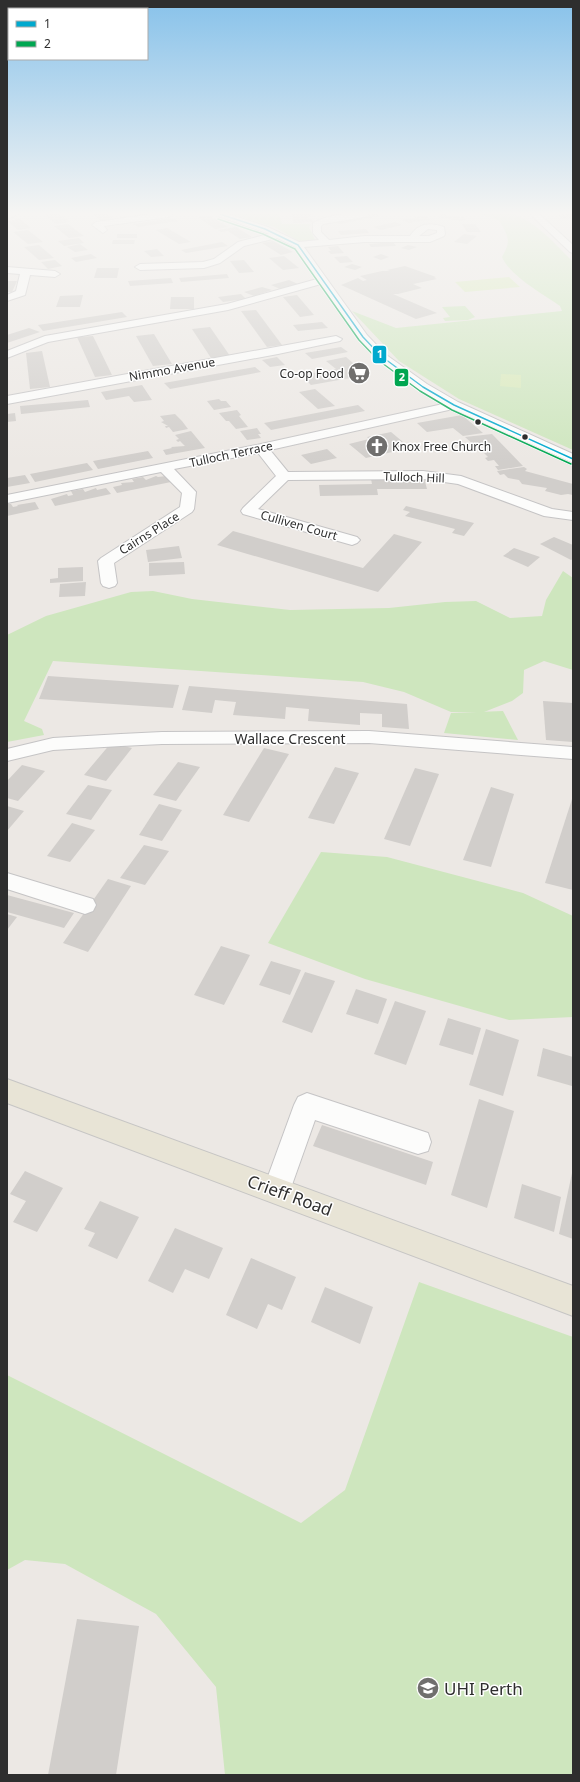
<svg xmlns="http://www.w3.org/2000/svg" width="580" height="1782" font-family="'Noto Sans',sans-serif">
<rect width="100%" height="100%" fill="#ece8e4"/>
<g fill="#cee6be">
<polygon points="231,214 279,214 282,224 311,224 309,227 315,240 304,242 299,241 274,227"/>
<path d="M480,214C490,214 503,212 512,214C536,221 556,245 573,262V450L459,399L399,361L352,311L396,328L562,311L560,306C543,294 510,276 502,257C512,240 508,236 499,220Z"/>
<polygon points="465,306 475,317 468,320 445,321 443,318 450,317 442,307"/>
<polygon points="563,571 573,578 573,670 544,661 524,670 523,693 512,701 484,712 451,712 404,692 363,682 53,661 24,721 42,729 44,735 7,742 7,635 46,616 131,592 153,591 192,599 290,610 389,608 445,602 476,601 510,618 542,616 546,600"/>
<polygon points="503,711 518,740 444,733 451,713"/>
<polygon points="321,852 387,857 523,893 573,916 573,1017 509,1020 365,979 268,943"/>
<polygon points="419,1282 573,1337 573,1775 225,1775 216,1687 156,1614 65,1564 25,1560 7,1570 7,1375 301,1523 345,1490"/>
</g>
<g fill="#d9eabb">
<polygon points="509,277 520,287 465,292 455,282"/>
<polygon points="501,374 521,375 521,388 500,386"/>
</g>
<g fill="#d1cecb">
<polygon points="59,214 70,222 56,224 45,215"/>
<polygon points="92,214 107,214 113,218 101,220"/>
<polygon points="292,214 312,214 313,217 307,217 312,219 313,222 293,223"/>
<polygon points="375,214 380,216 340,224 335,222"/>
<polygon points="442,214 467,218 462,221 437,217"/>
<polygon points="573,214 573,217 562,218 558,215"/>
<polygon points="210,216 228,227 215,229 198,217"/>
<polygon points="424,216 432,219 409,223 402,220"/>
<polygon points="173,218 178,221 138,227 133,224"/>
<polygon points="20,219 31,228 18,230 7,221"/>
<polygon points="395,222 402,225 381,230 373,227"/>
<polygon points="68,224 84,236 69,238 54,226"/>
<polygon points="462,224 475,224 481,232 467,232"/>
<polygon points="236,227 252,237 240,239 228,231 221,232 218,230"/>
<polygon points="167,228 191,242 179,244 156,230"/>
<polygon points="366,229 369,233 341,235 338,231"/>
<polygon points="28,230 43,242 28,244 13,232"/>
<rect x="117" y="234" width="20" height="4"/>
<polygon points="464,234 477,236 467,244 454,242"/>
<polygon points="79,238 84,243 64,246 58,241"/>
<polygon points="113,240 135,240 134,244 112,244"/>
<polygon points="273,241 293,252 281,255 262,243"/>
<polygon points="222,242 228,246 186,253 181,250"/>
<polygon points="393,242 396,246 371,247 369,244"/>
<polygon points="80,244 88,250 75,252 67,247"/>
<polygon points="39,245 54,258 39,260 24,247"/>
<polygon points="408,245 417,247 409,250 401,248"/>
<polygon points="338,246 344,253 331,254 328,251 331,251 328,247"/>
<polygon points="157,249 164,256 151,257 144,251"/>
<polygon points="91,254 97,258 76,262 71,258"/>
<polygon points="381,254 389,257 381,260 373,257"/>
<polygon points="284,256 299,268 283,270 269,258"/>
<polygon points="347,256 353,262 340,263 334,257"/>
<polygon points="55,260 62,266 48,269 41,262"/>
<polygon points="244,260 254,272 239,273 230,261"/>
<polygon points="352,264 362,267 355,270 344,267"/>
<polygon points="405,266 436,277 434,278 437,279 413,284 422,288 398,294 393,294 437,313 416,319 341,285 358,278 363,281 367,280 360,276 382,271 390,271 387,270"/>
<polygon points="97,268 119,268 117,278 94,278"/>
<polygon points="227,274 229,278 181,282 179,278"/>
<polygon points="171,278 173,283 130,286 128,281"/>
<polygon points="289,280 298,284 280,289 271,285"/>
<polygon points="7,281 17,281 12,292 7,292"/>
<polygon points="262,287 272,290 254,296 244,292"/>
<polygon points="241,294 246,299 223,302 218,297"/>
<polygon points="83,295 80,307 56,307 60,296"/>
<polygon points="297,295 314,315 300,317 283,297"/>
<polygon points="171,297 194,297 194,309 170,309"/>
<polygon points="256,310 282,345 267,347 241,311"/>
<polygon points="122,312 127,317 43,331 38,325"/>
<polygon points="322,322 328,328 298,331 293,325"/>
<polygon points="210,327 230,356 211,358 192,329"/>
<polygon points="29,328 40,332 7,343 7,335"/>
<polygon points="154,334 172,364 153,366 136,336"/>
<polygon points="93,336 112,375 95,377 77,337"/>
<polygon points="341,347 348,352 312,359 305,353"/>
<polygon points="42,351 50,387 30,389 26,353"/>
<polygon points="277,357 285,365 270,367 262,360"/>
<polygon points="346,357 367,375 311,385 301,375 336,369 326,361"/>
<polygon points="255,367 261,372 170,389 164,383"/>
<polygon points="142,385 152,400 134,402 129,396 106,400 101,392"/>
<polygon points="315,389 335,406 318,409 299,392"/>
<polygon points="219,399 221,401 226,401 231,407 214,410 207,401"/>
<polygon points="88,400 90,407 21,414 20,406"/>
<polygon points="358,405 365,411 271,430 264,423"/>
<polygon points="237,410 241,415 239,416 248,427 236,429 229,421 226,421 219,413"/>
<polygon points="15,413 16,421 7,422 7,414"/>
<polygon points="175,414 182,421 188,429 173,432 169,427 166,428 165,426 168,426 161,422 164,421 160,416"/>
<polygon points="462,415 483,433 463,436 453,428 427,432 417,423"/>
<polygon points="257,428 261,434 258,434 261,438 247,440 240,431"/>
<polygon points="191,431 205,448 166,455 163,450 172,448 171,447 185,446 180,441 178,442 176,440 179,439 175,435"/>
<polygon points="391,432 403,442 398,443 405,449 366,458 349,444 369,439 367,437"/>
<polygon points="492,434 523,466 498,470 495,466 499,466 494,460 488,461 485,458 488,457 484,453 489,452 483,445 475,446 465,437"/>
<polygon points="327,449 337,458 311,464 301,455"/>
<polygon points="148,451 153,458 98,469 93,461"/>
<polygon points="87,463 93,470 35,482 30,474"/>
<polygon points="524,467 527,469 525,471 573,484 573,495 568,494 561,495 545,491 547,488 522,484 519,480 508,478 504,474 500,475 497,471"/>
<polygon points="25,475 30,483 7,487 7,478"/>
<polygon points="156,476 158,477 166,476 171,482 117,493 113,487 122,485 121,483 134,482 132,479 143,477 146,480"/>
<polygon points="424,478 427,489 377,489 378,495 320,496 319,485 372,484 371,479"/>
<polygon points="96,488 97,490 106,488 111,494 55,506 51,499 67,494 68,496 73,495 71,491 83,489 85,492"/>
<polygon points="35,502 39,509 7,516 7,504 11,504 13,507 18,506 17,505"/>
<polygon points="406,506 474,523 464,536 452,533 455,529 405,516 410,512 403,510"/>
<polygon points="233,531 363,568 394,534 422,542 378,592 217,545"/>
<polygon points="554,537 573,545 573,559 571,560 540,544"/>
<polygon points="179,546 182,558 148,562 146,550"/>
<polygon points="514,548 540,557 528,567 503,556"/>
<polygon points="184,562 185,574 149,576 149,563"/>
<polygon points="83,567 83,581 50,583 50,579 58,578 58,568"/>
<polygon points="86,582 85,596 59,597 60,584"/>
<polygon points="48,676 179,685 173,708 39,699"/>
<polygon points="189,686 407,704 409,729 382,727 382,714 360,713 360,725 308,721 309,709 297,708 286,707 285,719 233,715 236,702 225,701 215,700 212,713 182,710"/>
<polygon points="543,701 573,703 573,742 546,740"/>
<polygon points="111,743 132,748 106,781 84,775"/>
<polygon points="264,748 289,754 249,822 223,815"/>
<polygon points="178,762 200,767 176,801 153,795"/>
<polygon points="22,765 45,771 18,801 7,798 7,781"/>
<polygon points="335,767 359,773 334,824 308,818"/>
<polygon points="415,768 439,774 410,846 384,839"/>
<polygon points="88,785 112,790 91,820 66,814"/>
<polygon points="491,787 514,794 491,867 463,860"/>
<polygon points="573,796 573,890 545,883"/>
<polygon points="159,804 182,810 162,841 139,835"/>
<polygon points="7,806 24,811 7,831"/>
<polygon points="72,823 95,830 70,862 47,856"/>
<polygon points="144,845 169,851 145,885 120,878"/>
<polygon points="108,879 131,886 88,952 63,943"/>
<polygon points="7,895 74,913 64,928 7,912"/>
<polygon points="7,914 17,917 7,930"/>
<polygon points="221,946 250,955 224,1005 194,995"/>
<polygon points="271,961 301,970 290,995 259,985"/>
<polygon points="305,972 335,981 312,1033 282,1022"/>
<polygon points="356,989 387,999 378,1024 346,1014"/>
<polygon points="395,1001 426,1011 406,1065 374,1054"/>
<polygon points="448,1018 481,1028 473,1055 439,1045"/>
<polygon points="486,1029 519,1040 503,1096 469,1085"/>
<polygon points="543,1048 573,1057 572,1086 537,1076"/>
<polygon points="479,1099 514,1111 487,1208 451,1195"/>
<polygon points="322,1125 433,1162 426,1185 313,1146"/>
<polygon points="25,1171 63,1188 37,1232 13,1222 26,1201 10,1194"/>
<polygon points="572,1173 573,1173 573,1239 559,1234"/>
<polygon points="522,1184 561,1197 554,1232 514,1218"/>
<polygon points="100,1201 139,1217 117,1259 88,1246 95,1233 84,1229"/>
<polygon points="175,1228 223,1248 209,1279 185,1269 173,1293 148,1281"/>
<polygon points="251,1258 296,1277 282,1310 268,1304 257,1329 226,1315"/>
<polygon points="325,1287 373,1307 360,1344 311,1322"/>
<polygon points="77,1619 139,1626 116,1775 48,1775"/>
</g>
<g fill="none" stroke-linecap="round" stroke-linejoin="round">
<g stroke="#c5c4c5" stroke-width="2">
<g id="minor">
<polygon points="7,214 18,214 7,219"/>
<polygon points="152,214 172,214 168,217 104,226 107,230 103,233 92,225 96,222"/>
<path d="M216,214H228L268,227L299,242L319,240L313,233V223C329,214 350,213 368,214L364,217L323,224L321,226V232L329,240L365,236H410C419,223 429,222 444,227L445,234L444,236L430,242H365L304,247L367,335L385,354L427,384L458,402L573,454V463L453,409L270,450L288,472L423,471L461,476L552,509L573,512V520L544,516L458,484L423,479L288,480L258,509L357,537L360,540L357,543L352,545L243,514L241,511L243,508L276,476L258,453L174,469L196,492L194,509L192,512L114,563L117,583L115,586L109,588L103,586L101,583L98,561L101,558L180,507L182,493L161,472L7,503V495L261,444L443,404C420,390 396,376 377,358C354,338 338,309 321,284L228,310L48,342L7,358V351L45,336L227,304L317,279L295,247L277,238L244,246L220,263L204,268L140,270L135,267L140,264L203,262L214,259L238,242L269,234L217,216ZM428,229L437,230V233L429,236H419Z"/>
<polygon points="530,214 539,214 573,245 573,253 570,252"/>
<polygon points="7,267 55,271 60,274 55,277 30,275 25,295 7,301 7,295 16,291 20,274 7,273"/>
<polygon points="336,336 342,339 340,341 278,354 7,404 7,396"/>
<polygon points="369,731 573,747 573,759 369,743 162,744 121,746 53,750 7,761 7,749 53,738 121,734 162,732"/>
<polygon points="7,873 93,899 96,905 93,911 85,914 7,889"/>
<polygon points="307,1093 428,1133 431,1142 428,1151 418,1154 315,1120 287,1199 277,1203 267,1199 263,1190 294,1105 298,1097"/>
</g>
</g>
<g stroke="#c6c5c4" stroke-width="2">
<polygon id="major" points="7,1079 573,1286 573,1316 7,1103"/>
</g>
<use href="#minor" fill="#fcfcfb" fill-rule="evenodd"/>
<use href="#major" fill="#e8e4d6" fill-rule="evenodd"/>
<g stroke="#fff" stroke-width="3">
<polyline id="bus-1" points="220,214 265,229 298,245 363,337 381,356 423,387 454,405 573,459"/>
</g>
<g stroke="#fff" stroke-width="3">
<polyline id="bus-2" points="218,219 263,234 295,249 359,340 378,360 420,391 452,410 571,464"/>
</g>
<use href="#bus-1" stroke="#00a9ce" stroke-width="1.5"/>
<use href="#bus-2" stroke="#00a651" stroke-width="1.5"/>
</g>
<linearGradient id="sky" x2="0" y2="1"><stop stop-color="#88c2ea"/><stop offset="0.46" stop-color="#f6f5f3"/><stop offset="1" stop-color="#f6f5f3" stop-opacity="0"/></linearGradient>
<rect width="580" height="463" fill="url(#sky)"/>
<defs>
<g id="supermarket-disc" transform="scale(1.15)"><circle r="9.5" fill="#706f6e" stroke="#fff"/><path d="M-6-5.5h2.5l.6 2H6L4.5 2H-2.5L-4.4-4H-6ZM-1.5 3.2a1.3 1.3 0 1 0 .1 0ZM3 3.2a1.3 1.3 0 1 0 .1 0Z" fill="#fff"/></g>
<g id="church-disc" transform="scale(1.15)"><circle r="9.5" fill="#706f6e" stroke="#fff"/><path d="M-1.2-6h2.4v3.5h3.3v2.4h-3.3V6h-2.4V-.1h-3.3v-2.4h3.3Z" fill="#fff"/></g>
<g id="university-disc" transform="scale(1.15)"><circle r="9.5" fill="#706f6e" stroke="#fff"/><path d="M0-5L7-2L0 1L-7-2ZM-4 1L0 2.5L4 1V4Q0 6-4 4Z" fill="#fff"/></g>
</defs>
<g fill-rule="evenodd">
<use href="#supermarket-disc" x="359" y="373"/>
<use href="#church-disc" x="377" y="446"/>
<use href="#university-disc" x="428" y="1688"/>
</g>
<g fill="#2e2e2e" stroke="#fff" stroke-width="1.5">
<circle cx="478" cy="422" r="3.5"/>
<circle cx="525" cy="437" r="3.5"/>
</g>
<g text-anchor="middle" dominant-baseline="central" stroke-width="3" stroke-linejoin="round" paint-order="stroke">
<g font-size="12" fill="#2e2e2e" stroke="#fff">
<text transform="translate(172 369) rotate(-10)">Nimmo Avenue</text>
<text transform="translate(231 454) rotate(-12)">Tulloch Terrace</text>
<text transform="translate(414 477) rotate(2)">Tulloch Hill</text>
<text transform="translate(299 525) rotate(16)">Culliven Court</text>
<text transform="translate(149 533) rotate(-32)">Cairns Place</text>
</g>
<g font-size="12" fill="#2e2e2e" stroke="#fff" text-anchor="end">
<text x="344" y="373">Co-op Food</text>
<text x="392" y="446" text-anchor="start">Knox Free Church</text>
</g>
<g font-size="14" fill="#2e2e2e" stroke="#fff">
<text x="290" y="738">Wallace Crescent</text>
</g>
<g font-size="17" fill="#2e2e2e" stroke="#fff">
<text transform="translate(290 1195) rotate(20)">Crieff Road</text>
</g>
<g font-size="17" fill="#2e2e2e" stroke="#fff" text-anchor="start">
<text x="444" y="1688">UHI Perth</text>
</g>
</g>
<g stroke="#fff" stroke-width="1.5">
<rect x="372" y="345" width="15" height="19" rx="4" fill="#00a9ce"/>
<rect x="394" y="368" width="15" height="19" rx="4" fill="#00a651"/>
</g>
<g font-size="11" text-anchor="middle" font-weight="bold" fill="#fff">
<text x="380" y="358">1</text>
<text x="402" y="381">2</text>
</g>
<rect width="580" height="1782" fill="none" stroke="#2e2e2e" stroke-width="16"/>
<rect x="8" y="8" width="140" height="52" fill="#ffffff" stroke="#ababab"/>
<rect x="16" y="21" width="20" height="6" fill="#00a9ce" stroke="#ababab"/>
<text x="44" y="28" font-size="12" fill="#2e2e2e">1</text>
<rect x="16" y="41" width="20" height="6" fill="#00a651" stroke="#ababab"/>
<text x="44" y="48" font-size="12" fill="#2e2e2e">2</text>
</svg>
